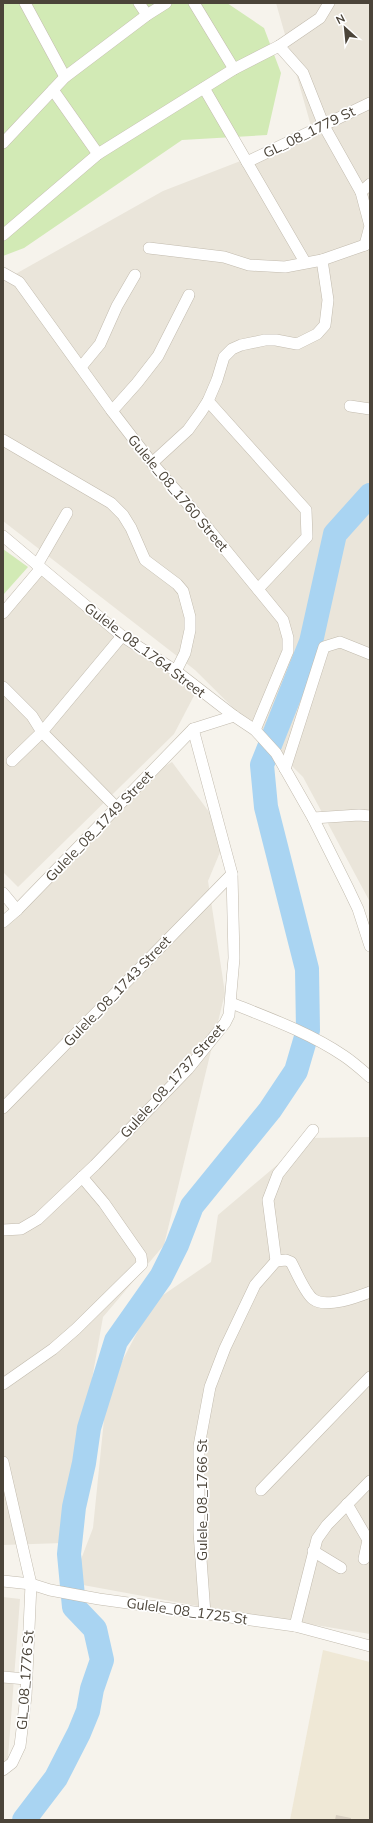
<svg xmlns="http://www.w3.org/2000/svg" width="373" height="1823" font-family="Mulish,sans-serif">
<rect width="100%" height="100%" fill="#f6f3ec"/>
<g fill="#eae5da">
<polygon points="276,3 370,3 370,902 303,777 195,670 3,521 3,281 163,191 313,133"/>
<polygon points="43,573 197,690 174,734 18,887 3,872 3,617"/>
<polygon points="172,762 212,816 223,845 208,881 225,993 164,1245 103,1317 63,1543 3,1545 3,920 155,772"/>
<polygon points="370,1137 370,1634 192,1605 72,1583 93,1528 107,1390 153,1302 211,1262 218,1215 309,1138"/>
<polygon points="3,1597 20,1599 7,1771 3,1771"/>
</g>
<polygon fill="#efe8d6" points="323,1650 370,1662 370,1820 290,1820"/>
<g fill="#d2eab5">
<polygon points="3,3 227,3 264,28 281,73 267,135 182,140 24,248 3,256"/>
<polygon points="3,549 28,567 3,595"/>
</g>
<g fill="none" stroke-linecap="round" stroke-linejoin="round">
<polyline stroke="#a9d4f2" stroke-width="24" points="24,1820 56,1778 79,1733 88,1711 92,1689 102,1660 95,1629 74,1607 69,1554 74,1507 84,1463 89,1428 116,1341 161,1277 177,1245 192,1206 270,1110 296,1071 308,1030 307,969 266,807 262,765 311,642 335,534 370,495"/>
</g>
<polygon fill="#d8cfc1" points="336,1815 351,1818 351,1820 335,1820"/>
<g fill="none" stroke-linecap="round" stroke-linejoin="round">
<g stroke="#c2bbae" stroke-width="12">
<g id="street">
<polyline points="25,3 65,77"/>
<polyline points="139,3 147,15"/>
<polyline points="194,3 234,69"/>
<polyline points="279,46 303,73 324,126 361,192 370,226 365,245"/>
<polyline points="204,88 305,262"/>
<polyline points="53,90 98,154"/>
<polyline points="3,143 65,77 147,15 166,3"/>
<polyline points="247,162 370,103"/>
<polyline points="361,192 370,184"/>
<polyline points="3,235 98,154 234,69 279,46 320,18 329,3"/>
<polyline points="149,248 224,257 249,265 285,267 322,260 365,245"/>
<polyline points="3,273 19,282 112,411 152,463 193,510 283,620 288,638 288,651 255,730"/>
<polyline points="81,367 100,344 117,306 135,275"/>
<polyline points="208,401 306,510 307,537 258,589"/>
<polyline points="350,406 370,409"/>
<polyline points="112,411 137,383 158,356 189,295"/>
<polyline points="3,440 111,503 123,515 131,528 145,560 177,584 183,591 190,617 190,630 185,653 176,671"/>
<polyline points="152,463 188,430 201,412 208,401 217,380 224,357 232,349 241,345 265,340 276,340 297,344 317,334 325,325 328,300 322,260"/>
<polyline points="3,536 122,636 176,671 234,716 255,730 276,753 313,818 348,888 358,909 370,946"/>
<polyline points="37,565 67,513"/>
<polyline points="3,613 41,568"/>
<polyline points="3,687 32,716 42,732 12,761"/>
<polyline points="285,769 324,647 340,642 370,654"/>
<polyline points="117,808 42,732 122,636"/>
<polyline points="313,818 359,815 370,816"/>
<polyline points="3,893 17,910"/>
<polyline points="3,922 17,910 193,729 234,716"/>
<path d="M231,1003C269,1018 310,1033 344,1056C353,1062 362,1070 370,1077"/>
<polyline points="3,1108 232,874"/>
<polyline points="3,1230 21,1229 38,1219 95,1165 188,1069 225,1023 229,1015 234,958 232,874 193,729"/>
<polyline points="276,1261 268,1200 278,1174 313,1130"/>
<path d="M276,1261L286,1260L291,1262C296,1271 305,1293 313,1299C326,1309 357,1297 370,1292"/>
<polyline points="3,1384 53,1349 76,1329 142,1264 141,1256 104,1203 82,1177"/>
<polyline points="3,1462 31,1584 26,1696 20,1746 12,1763 3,1770"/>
<polyline points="261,1490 370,1377"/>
<polyline points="347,1504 368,1540 364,1559"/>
<polyline points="313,1551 341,1568"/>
<polyline points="3,1581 31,1584 50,1590 99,1599 295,1626 370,1646"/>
<polyline points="205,1614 199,1532 199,1446 210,1387 225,1348 255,1285 276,1261"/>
<polyline points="295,1626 317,1539 327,1525 370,1481"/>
<polyline points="3,1677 26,1679"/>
</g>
</g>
<use href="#street" stroke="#fff" stroke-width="11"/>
</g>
<g text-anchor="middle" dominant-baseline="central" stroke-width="3.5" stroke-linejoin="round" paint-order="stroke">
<g font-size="14" fill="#4b4439" stroke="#fff">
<text transform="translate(309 132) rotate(-26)">GL_08_1779 St</text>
<text transform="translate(178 493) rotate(50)">Gulele_08_1760 Street</text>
<text transform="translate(145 650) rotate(37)">Gulele_08_1764 Street</text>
<text transform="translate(99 826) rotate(-46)">Gulele_08_1749 Street</text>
<text transform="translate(117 991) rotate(-46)">Gulele_08_1743 Street</text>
<text transform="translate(172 1081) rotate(-48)">Gulele_08_1737 Street</text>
<text transform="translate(202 1500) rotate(-90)">Gulele_08_1766 St</text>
<text transform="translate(187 1611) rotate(8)">Gulele_08_1725 St</text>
<text transform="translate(25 1680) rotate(-86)">GL_08_1776 St</text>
</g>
</g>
<rect width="373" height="1823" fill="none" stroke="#4b4439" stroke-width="8"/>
<g transform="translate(345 28) rotate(333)" stroke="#ffffff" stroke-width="3" paint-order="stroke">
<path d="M0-3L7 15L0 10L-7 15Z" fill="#4b4439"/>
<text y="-6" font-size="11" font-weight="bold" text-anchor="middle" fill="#4b4439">N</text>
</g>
</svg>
